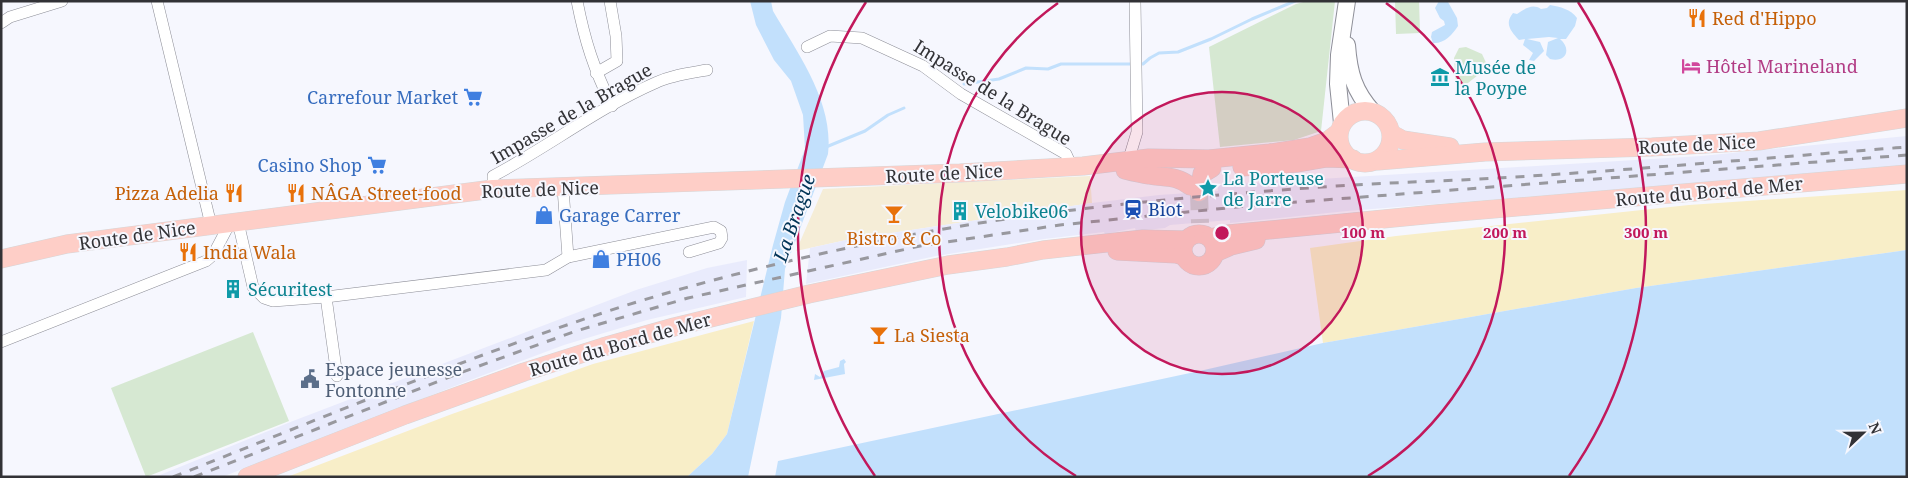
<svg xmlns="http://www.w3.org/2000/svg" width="1908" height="478" font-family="'Noto Serif',serif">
<rect width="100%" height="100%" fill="#f6f7fe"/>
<polygon fill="#f5edd7" points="1090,176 1092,203 851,239 796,251 823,189"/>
<g fill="#e9ebfc">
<polygon points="1907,136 1907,167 1347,211 1230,223 1230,220 1170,225 1165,228 1136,231 1135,228 1105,234 1104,232 1044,239 936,256 806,284 810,248 851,239 1092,203 1159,195 1218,191 1218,185 1701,156"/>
<polygon points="747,260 746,297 647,320 564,345 473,379 222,477 155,477 293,421 636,290 707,268"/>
</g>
<g fill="#d6e8d2">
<polygon points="1307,1 1335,1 1321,131 1294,140 1220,147 1209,47 1296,4"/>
<polygon points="1395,1 1419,1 1420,33 1396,34"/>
<polygon points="1466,47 1482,54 1488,67 1463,87 1456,84 1454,58 1459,48"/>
<polygon points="253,332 289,421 146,477 111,388"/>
</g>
<g fill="#f8eec8">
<polygon points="1907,190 1907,250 1636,288 1323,343 1310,248 1396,236 1689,205"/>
<polygon points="754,321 727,434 712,454 687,477 287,477 452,414 593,364"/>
</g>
<g fill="#c2e0fc">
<path d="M750,1H771L773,11C798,54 834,102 828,154L785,269L781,318L748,477H687L712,454L727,434L773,245L785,202L805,149L803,115L791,81L774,60L756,25Z"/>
<path d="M1439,1L1448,2L1457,18L1458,26C1452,35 1444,44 1433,43L1431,37L1432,32L1445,25L1444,21L1440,18L1435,8Z"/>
<path d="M1550,5C1560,7 1571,9 1577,18L1575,26L1566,39H1560C1572,49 1566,63 1550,59L1546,55L1548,42L1558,38L1549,37L1527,39L1540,42L1544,51L1534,61L1529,60L1533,53L1523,45L1525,39L1519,40C1511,31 1504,24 1513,13L1517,14C1525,9 1532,3 1541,9L1547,8Z"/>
<polygon points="1907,250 1907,477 775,477 778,461 1204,370 1323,343 1636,288"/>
<polygon points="844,359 846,362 844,364 845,374 814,380 815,374 820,377 824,371 839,367 840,361"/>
</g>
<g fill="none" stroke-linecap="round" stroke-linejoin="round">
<g stroke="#c2e0fc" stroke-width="3">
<polyline points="1139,64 1143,64 1150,58 1159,53 1178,52 1211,39 1252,19 1295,1"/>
<polyline points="964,84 999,79 1026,68 1048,69 1061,64 1133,64"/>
<polyline points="826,147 865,131 888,115 904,108"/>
</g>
<polyline stroke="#cfd0d6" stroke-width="18" stroke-dasharray="18 9" stroke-linecap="butt" points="1199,192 1200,223"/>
<g stroke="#8d8e97" stroke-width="12">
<g id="minor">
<polyline points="157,1 211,225"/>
<path d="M577,1C585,42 594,69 612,106"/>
<polyline points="1,23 10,17 62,1"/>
<polyline points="807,47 830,36 862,38 923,66 961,94 1066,154 1072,167"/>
<polyline points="596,73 617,61 616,36 610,1"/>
<polyline points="1127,165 1137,132 1135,1"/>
<polyline points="563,188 568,257"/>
<path d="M493,189V176C548,147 598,108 655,83C672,75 690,73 707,70"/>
<polyline points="238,222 253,287 264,298 273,301 326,297 546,270 568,257 714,227 721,231 722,238 719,243 689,252"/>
<polyline points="326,297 337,376"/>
<polyline points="1,342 206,261 213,255 230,223"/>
</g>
</g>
<g stroke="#8d8e97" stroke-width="18">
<g id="secondary">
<path d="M1347,45C1349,73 1354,91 1373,112"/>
<polyline points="1342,123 1338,84 1339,55 1347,1"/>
</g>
</g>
<g stroke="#d6d6d7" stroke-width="19">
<g id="primary">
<circle cx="1365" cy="137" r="26"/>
<polyline points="1392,134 1403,140 1450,147"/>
<polyline points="1378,161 1485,152 1652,147 1759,141 1907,118"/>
<polyline points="1242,167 1298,163 1327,158 1353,159"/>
<path d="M1125,170C1133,172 1141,174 1149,175C1165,178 1176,175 1190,186"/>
<polyline points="1199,192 1202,174 1212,168"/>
<circle cx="1199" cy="250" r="16"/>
<polyline points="1210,238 1228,234 1435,214 1907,174"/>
<polyline points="1117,251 1176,254 1184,256"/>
<polyline points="1215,253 1231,246 1256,240"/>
<polyline points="1,259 67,244 493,189 960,173 1083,166 1149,158 1209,159 1270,153 1310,147 1327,141 1339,132"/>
<polyline points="247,477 405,415 524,372 603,347 674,327 809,294 948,265 1007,257 1043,250 1143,239 1186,240"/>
</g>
</g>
<use href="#minor" stroke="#fff" stroke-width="11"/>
<use href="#secondary" stroke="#fff" stroke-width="16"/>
<use href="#primary" stroke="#fecec7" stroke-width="18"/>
<g stroke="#98989e" stroke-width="3" stroke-dasharray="9 9" stroke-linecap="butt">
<path d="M173,477C322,418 471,355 624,306C704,281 785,261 866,244C1021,211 1179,197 1336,186C1396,182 1455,181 1515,177C1645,169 1776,157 1907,147"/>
<polyline points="194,477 457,374 576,331 688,298 920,246 1060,225 1246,206 1907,155"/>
</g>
</g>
<circle cx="1222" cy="233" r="141" fill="#c2185b" fill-opacity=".12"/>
<g fill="none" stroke="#c2185b" stroke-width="2.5">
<circle cx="1222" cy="233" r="141"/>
<path d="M1076 476A283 283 0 0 1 1058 3M1386 3A283 283 0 0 1 1368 476"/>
<path d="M875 476A424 424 0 0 1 866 2M1578 2A424 424 0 0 1 1569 476"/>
</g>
<defs>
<g id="restaurant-bare" transform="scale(1.5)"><path d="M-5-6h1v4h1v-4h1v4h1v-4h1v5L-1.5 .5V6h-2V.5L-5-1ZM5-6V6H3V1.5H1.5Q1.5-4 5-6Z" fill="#e8710a" stroke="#f6f7fe" stroke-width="2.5" paint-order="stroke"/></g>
<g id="hotel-bare" transform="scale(1.5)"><path d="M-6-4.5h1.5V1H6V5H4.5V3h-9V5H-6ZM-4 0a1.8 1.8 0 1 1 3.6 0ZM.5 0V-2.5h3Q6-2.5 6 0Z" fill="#d1479c" stroke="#f6f7fe" stroke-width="2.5" paint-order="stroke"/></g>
<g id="museum-bare" transform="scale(1.5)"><path d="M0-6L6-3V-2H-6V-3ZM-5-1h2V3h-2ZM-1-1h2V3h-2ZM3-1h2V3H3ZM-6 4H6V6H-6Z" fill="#0f9aa8" stroke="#f6f7fe" stroke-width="2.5" paint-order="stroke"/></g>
<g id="supermarket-bare" transform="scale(1.5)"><path d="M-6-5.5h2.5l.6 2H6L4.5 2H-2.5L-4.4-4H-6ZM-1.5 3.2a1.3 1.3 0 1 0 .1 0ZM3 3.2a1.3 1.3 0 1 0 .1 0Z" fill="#3f7fe0" stroke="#f6f7fe" stroke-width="2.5" paint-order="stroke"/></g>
<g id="sight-bare" transform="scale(1.5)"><path d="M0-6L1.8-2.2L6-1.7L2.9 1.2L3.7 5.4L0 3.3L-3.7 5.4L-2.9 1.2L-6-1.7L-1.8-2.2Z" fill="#0f9aa8" stroke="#f6f7fe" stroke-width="2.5" paint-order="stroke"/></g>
<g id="station-bare" transform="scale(1.5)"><path d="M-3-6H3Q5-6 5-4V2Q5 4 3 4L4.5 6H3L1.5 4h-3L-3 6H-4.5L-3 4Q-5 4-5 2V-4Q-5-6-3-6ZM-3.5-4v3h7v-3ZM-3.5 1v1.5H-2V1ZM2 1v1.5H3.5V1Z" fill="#1a4fb4" stroke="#f6f7fe" stroke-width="2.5" paint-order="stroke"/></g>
<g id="building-bare" transform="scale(1.5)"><path d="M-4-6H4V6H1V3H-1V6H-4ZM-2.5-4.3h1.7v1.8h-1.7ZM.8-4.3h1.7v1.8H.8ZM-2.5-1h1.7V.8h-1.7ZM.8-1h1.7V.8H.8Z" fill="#0f9aa8" stroke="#f6f7fe" stroke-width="2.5" paint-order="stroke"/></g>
<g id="bar-bare" transform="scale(1.5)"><path d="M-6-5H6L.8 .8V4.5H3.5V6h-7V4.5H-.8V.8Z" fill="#e8710a" stroke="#f6f7fe" stroke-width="2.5" paint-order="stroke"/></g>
<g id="shop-bare" transform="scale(1.5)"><path d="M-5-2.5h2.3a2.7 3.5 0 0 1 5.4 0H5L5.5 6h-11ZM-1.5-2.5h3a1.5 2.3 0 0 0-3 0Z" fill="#3f7fe0" stroke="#f6f7fe" stroke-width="2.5" paint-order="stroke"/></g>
<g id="civic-bare" transform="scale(1.5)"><path d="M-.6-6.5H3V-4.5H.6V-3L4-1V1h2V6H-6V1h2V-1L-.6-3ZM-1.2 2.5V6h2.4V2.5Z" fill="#5c6f8a" stroke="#f6f7fe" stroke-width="2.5" paint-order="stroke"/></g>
</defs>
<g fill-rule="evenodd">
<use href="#restaurant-bare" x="1697" y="18"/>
<use href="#hotel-bare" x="1691" y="66"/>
<use href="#museum-bare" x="1440" y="77"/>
<use href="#supermarket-bare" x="473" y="97"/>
<use href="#supermarket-bare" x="377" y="165"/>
<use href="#sight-bare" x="1208" y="188"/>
<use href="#restaurant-bare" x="234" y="193"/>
<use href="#restaurant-bare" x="296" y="193"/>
<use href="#station-bare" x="1133" y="209"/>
<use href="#building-bare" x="960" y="211"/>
<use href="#bar-bare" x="894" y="214"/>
<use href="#shop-bare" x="544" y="215"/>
<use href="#restaurant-bare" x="188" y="252"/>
<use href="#shop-bare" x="601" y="259"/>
<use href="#building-bare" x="233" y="289"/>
<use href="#bar-bare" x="879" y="335"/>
<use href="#civic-bare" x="310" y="379"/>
</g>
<g text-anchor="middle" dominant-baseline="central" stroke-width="4" stroke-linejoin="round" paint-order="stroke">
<g font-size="18" fill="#c56008" stroke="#f6f7fe" text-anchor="start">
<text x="1712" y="18">Red d'Hippo</text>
<text x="219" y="193" text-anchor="end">Pizza Adelia</text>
<text x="311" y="193">NÂGA Street-food</text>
<text x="894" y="238" text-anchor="middle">Bistro &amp; Co</text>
<text x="203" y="252">India Wala</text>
<text x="894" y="335">La Siesta</text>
</g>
<g font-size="18" fill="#b23c85" stroke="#f6f7fe" text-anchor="start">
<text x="1706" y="66">Hôtel Marineland</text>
</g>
<g font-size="18" fill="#0d838f" stroke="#f6f7fe" text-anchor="start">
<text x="1455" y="67">Musée de<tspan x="1455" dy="21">la Poype</tspan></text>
<text x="1223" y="178">La Porteuse<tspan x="1223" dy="21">de Jarre</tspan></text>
<text x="975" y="211">Velobike06</text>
<text x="248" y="289">Sécuritest</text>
</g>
<g font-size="18" fill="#323236" stroke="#f6f7fe">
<text transform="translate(993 92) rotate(32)">Impasse de la Brague</text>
<text transform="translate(571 113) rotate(-30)">Impasse de la Brague</text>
<text transform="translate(1697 144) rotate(-3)">Route de Nice</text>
<text transform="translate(944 173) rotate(-3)">Route de Nice</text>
<text transform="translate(540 189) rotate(-2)">Route de Nice</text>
<text transform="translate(1709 191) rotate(-5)">Route du Bord de Mer</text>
<text transform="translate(137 235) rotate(-8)">Route de Nice</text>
<text transform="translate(620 344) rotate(-16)">Route du Bord de Mer</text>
</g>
<g font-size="18" fill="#366cbe" stroke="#f6f7fe" text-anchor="end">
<text x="458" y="97">Carrefour Market</text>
<text x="362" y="165">Casino Shop</text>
<text x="559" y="215" text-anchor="start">Garage Carrer</text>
<text x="616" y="259" text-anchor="start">PH06</text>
</g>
<g font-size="18" fill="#164399" stroke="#f6f7fe" text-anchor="start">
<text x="1148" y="209">Biot</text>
</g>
<g font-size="18" fill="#4e5e75" stroke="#f6f7fe" text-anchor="start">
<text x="325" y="369">Espace jeunesse<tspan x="325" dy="21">Fontonne</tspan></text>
</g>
<g font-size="19" font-style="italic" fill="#023457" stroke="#f6f7fe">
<text transform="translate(794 218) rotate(-71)">La Brague</text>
</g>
</g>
<circle cx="1222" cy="233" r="8" fill="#c2185b" stroke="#f6f7fe" stroke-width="2.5"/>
<g font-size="15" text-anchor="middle" font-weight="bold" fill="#c2185b" stroke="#f6f7fe" stroke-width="4" stroke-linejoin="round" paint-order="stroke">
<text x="1363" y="238">100 m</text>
<text x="1505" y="238">200 m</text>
<text x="1646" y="238">300 m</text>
</g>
<rect width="1908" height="478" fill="none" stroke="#323236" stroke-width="5"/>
<g transform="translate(1863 433) rotate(68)" stroke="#f6f7fe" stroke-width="4" paint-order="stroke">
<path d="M0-4L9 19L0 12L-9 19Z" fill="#323236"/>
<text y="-8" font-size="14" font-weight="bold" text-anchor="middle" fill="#323236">N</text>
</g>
</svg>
